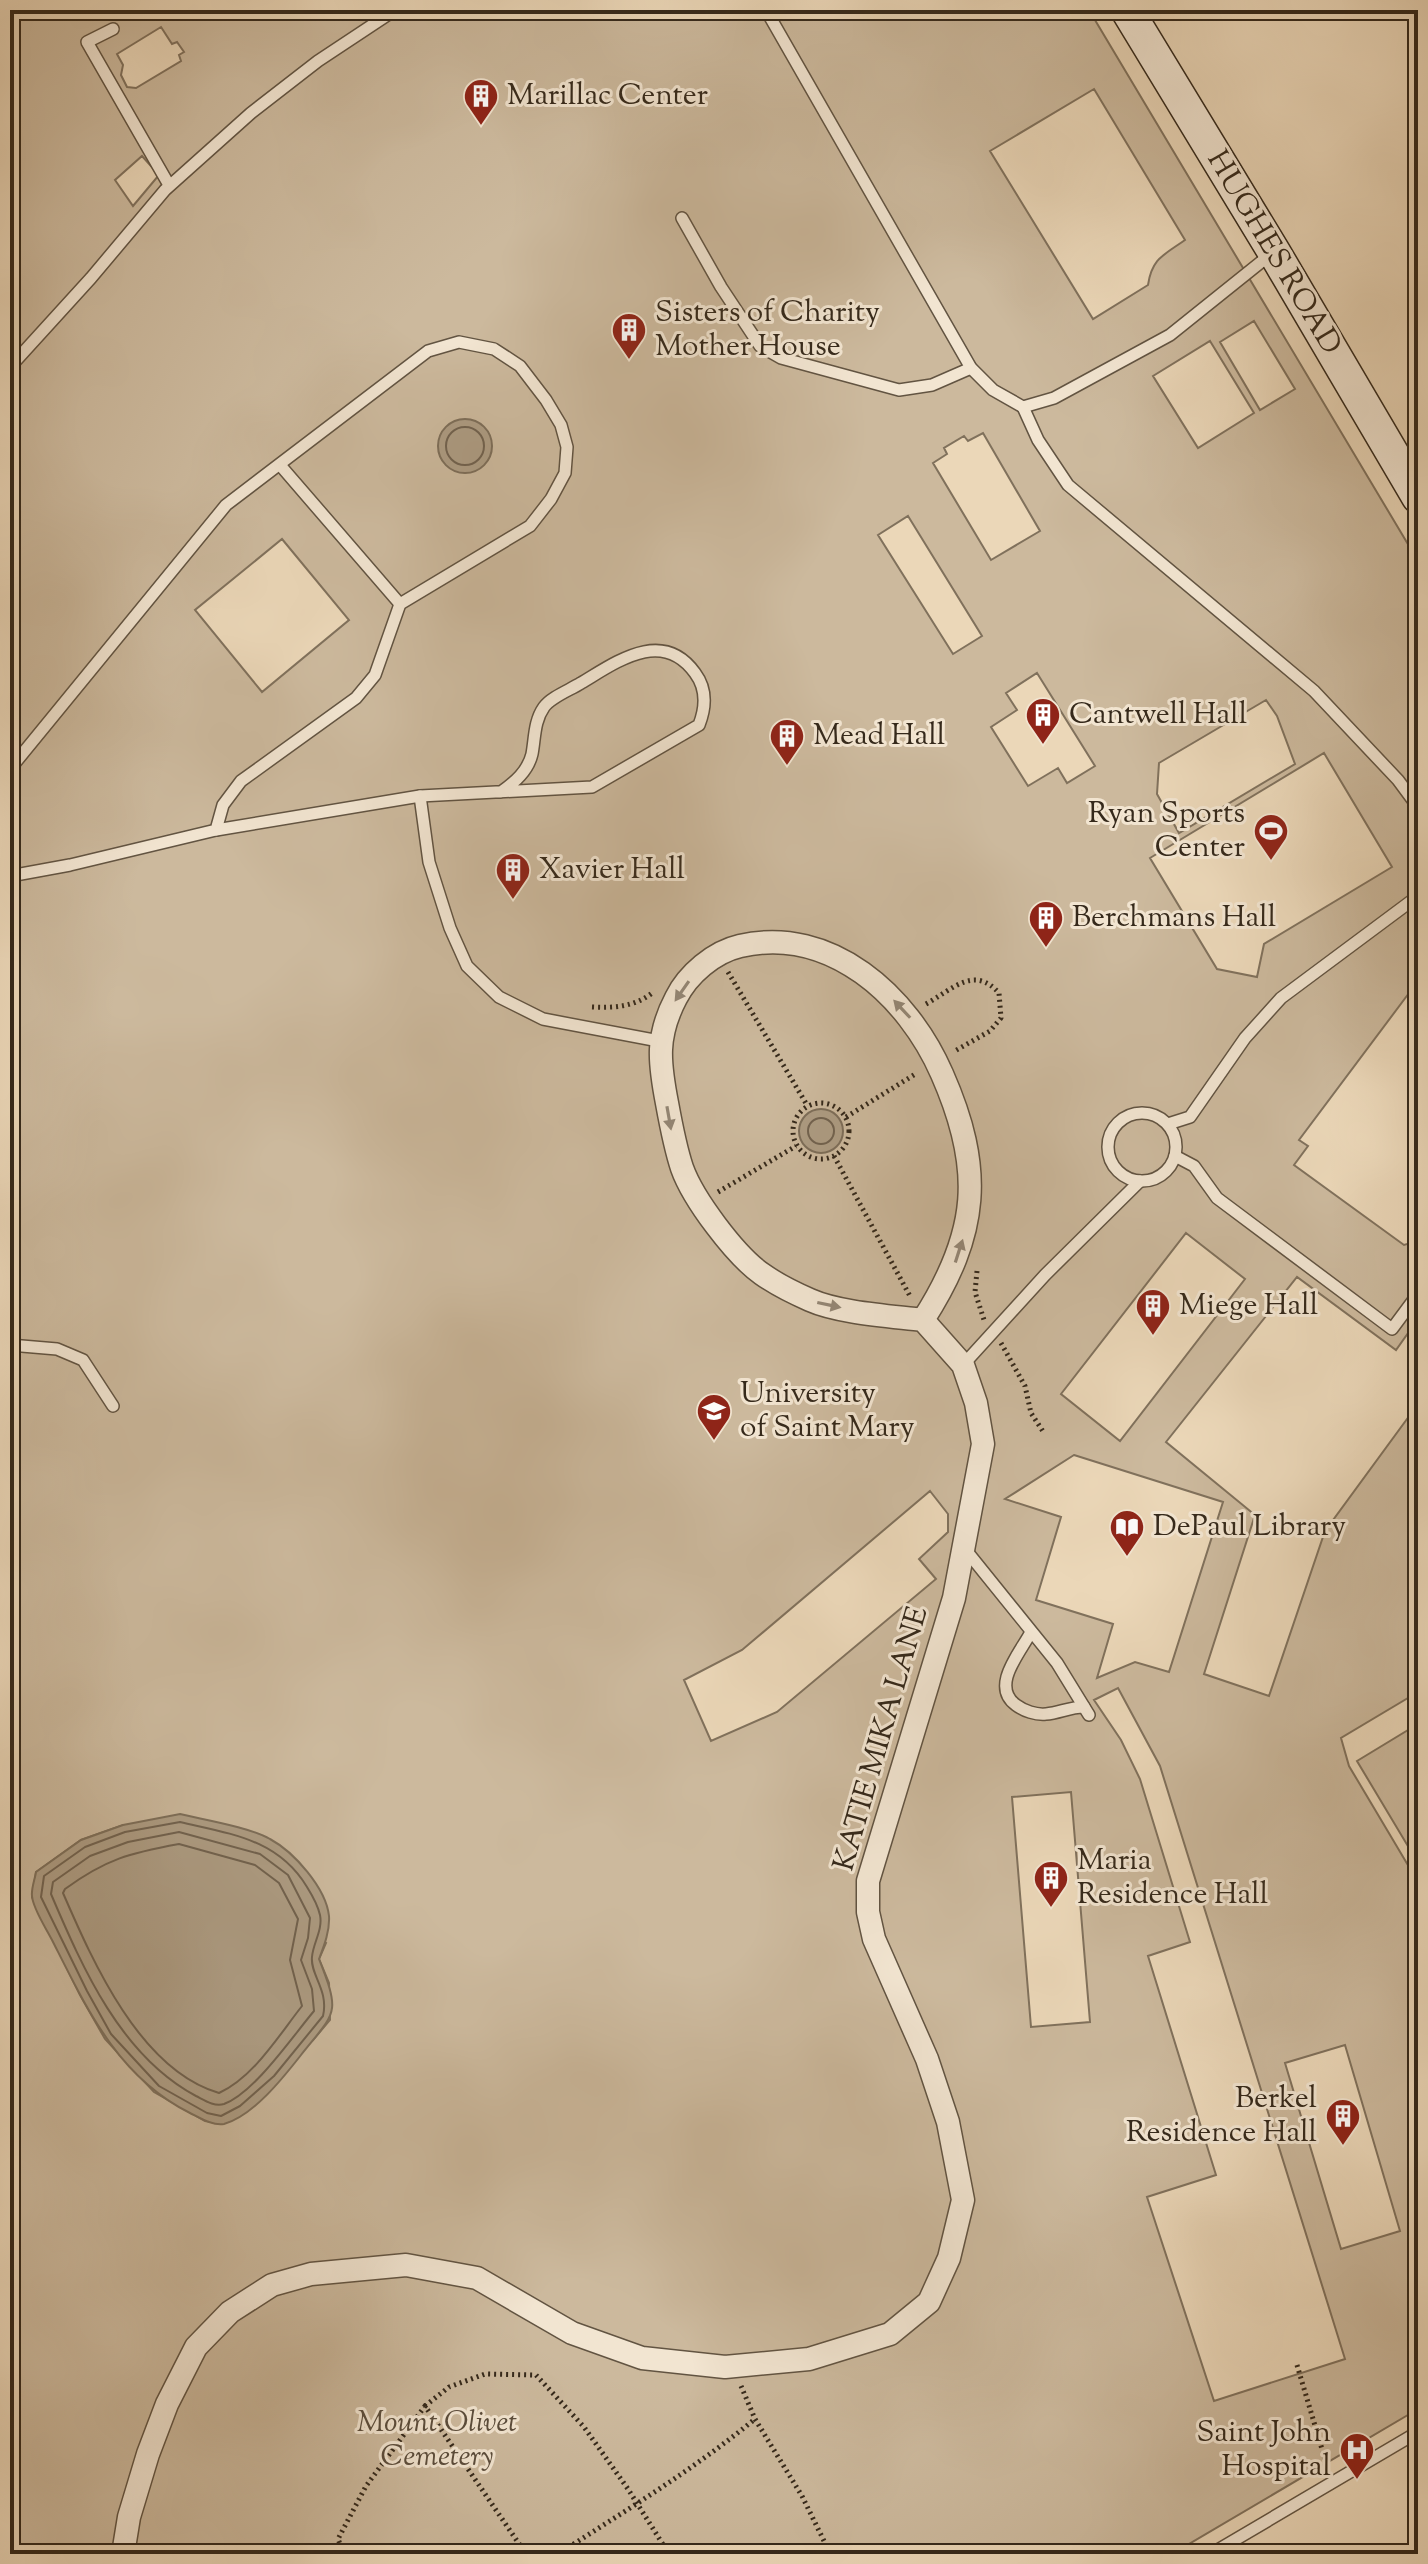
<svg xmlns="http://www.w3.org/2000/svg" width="1428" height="2564" font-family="'Sorts Mill Goudy',serif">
<rect width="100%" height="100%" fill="#ebd7b8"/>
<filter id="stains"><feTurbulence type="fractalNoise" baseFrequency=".0025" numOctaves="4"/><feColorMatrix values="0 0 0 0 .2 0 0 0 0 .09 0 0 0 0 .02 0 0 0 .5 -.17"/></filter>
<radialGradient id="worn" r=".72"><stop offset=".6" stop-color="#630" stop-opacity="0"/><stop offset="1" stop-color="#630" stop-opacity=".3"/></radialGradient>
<g fill="#ccb99d" stroke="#80715c" stroke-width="2" fill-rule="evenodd">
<path d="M10,10H1089L1418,561V981L1299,1140L1308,1146L1294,1165L1404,1245L1414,1242L1418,1245V1319L1396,1350L1297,1277L1166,1442L1255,1515L1204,1674L1269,1696L1325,1531L1418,1404V1692L1341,1738L1349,1766L1418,1882V2409L1172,2554H10ZM161,27L172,44L177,42L184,52L179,55L181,61L136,88L127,87L121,75L123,65L117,54ZM1094,89L1185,240C1164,255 1152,258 1148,285L1093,319L990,151ZM142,156L159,175L133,206L115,180ZM1254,321L1295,389L1260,410L1220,342ZM1210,341L1254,413L1198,448L1153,376ZM983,433L1040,531L991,560L933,463L947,454L944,448L964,436L968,441ZM908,516L982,636L953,654L878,535ZM282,539L349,620L262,692L195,610ZM1037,673L1095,766L1067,783L1058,768L1028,786L991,727L1017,710L1006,693ZM1266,700L1277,716L1295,764L1179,833L1157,794L1159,763ZM1324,753L1392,867L1264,944L1257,977L1217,969L1150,858ZM1186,1233L1245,1279L1120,1441L1061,1394ZM1074,1455L1223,1502L1169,1672L1135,1662L1097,1678L1113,1624L1036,1600L1061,1517L1005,1499ZM930,1491L948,1514V1532L919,1559L936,1579L777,1712L711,1741L684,1680L742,1650ZM1118,1688L1160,1766L1345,2359L1214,2401L1147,2197L1216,2175L1148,1956L1190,1942L1140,1779L1121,1740L1094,1700ZM1071,1792L1090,2022L1031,2027L1012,1797ZM123,1825L326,1943L319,1959L329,1983L330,2020L313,2040L222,2124L205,2121L154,2092L105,2039L80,1995L32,1897L36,1872L81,1840ZM1345,2045L1400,2231L1341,2249L1285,2063Z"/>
<polygon points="1418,1724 1418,1863 1357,1761"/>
</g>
<g fill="#ad9c83" stroke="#7d6e59" stroke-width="2">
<circle cx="465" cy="446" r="27"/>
<circle cx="821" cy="1131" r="22"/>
<path d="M180,1814C205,1820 249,1827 270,1839C294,1852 326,1888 329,1916C330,1931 324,1946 319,1959C341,2015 336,2011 301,2055C283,2078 253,2116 224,2124C213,2126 200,2118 190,2113C118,2077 87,2009 52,1940C46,1928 33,1909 32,1896C31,1889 35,1879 36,1872L81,1840L123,1825Z"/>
</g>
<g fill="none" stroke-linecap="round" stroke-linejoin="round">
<g stroke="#71624f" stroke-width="2">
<circle cx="465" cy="446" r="19"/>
<circle cx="821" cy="1131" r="13"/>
<path d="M180,1822C231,1834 278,1839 307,1887C312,1895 318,1906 320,1915C323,1930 313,1943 312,1957C310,1975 329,1990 323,2016L274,2076L240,2106L221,2116L207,2113L159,2086L111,2034L87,1991L41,1897L44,1876L85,1847L125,1832Z"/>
<path d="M179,1832L260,1854L288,1875L310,1918L308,1938L301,1960L312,1989L314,2011C292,2037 255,2092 224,2104C214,2107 204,2100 196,2096C121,2056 83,1969 51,1894L53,1882L90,1856L128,1842Z"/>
<path d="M179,1844L255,1865L279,1883L298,1919L290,1960L302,2006C279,2035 254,2077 219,2093C140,2070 93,1962 63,1893L65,1889C106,1859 130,1853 179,1844Z"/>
</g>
<g stroke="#625442" stroke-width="14">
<g id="lane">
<polyline points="766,10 971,368 993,390 1023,407 1054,398 1170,335 1271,254"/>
<polyline points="113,29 87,42 169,185"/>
<polyline points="682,218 721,287 760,346 781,358 899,390 932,385 971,368"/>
<polyline points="10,367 91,278 165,190 251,113 318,61 395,10"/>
<polyline points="1023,407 1038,440 1068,485 1314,691 1398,780 1418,807"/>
<polyline points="280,465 400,604"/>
<polyline points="10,769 226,505 428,351 459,342 494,349 520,366 546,400 561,425 567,447 565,473 551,499 530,526 400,604 375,675 356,698 241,781 223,805 216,830 70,865 10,876"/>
<path d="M420,796L592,787L699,725C706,707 707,689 695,673C662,627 615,663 581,683C570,690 551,697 544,707C534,721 535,738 532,754C528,771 515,782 501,792"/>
<polyline points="216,830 420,796 429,862 450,928 467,966 499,997 543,1019 659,1041"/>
<circle cx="1142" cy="1147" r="34"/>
<polyline points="1168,1124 1190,1117 1245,1038 1281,998 1418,896"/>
<polyline points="1175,1156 1194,1166 1217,1198 1392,1329 1418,1294"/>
<polyline points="10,1345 57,1349 83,1360 113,1406"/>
<polyline points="963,1365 1045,1275 1140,1181"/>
<polyline points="965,1549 1057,1663 1089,1715"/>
<path d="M1031,1632C1020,1653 990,1686 1016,1705C1024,1711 1036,1715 1046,1714C1059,1713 1070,1707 1084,1707"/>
<polyline points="1211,2554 1418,2432"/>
</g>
</g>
<g stroke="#625442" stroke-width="25">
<path id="street" d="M123,2554L129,2517L148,2454L167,2404L196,2347L230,2312L272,2285L311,2274L406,2265L477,2278L572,2333L642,2358L725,2367L809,2359L890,2334L929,2302L949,2258L963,2200L948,2122L927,2059L874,1939L868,1912V1881L954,1598L983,1444L976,1403L963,1365L923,1320C890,1316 839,1313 810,1300C794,1293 776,1284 762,1274C735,1255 693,1199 682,1168C675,1147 671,1125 667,1103C659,1062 656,1036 676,998C688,974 714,952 740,946C831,925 908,996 942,1074C984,1169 979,1233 923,1320"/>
</g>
<g stroke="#35291b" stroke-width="35">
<polyline id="secondary" points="1127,10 1274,252 1418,497"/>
</g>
<g stroke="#35291b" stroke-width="5" stroke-dasharray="2 4" stroke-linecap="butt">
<polyline points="728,972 807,1105"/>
<path d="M926,1004C953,989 974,965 999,993L1001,1018L990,1031L953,1052"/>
<path d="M592,1007C614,1008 634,1007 652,993"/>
<circle cx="821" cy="1131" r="28"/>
<polyline points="846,1117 917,1073"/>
<polyline points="834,1156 911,1298"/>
<polyline points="718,1192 796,1146"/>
<polyline points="977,1271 975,1292 984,1320"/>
<polyline points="1001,1343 1025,1386 1031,1413 1044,1433"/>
<polyline points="1297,2365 1327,2466"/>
<polyline points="741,2386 755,2419 802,2496 826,2545 821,2554"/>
<polyline points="425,2406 449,2387 485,2374 536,2375 584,2427 628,2489 669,2554"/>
<polyline points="344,2554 338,2539 366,2486 425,2406 526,2554"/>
<path d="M558,2554C625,2511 693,2470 755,2419"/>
</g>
<use href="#lane" stroke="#f2e5d1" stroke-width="11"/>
<use href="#street" stroke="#f2e5d1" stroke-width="22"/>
<use href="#secondary" stroke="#f2e5d1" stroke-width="32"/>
</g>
<defs><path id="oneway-solid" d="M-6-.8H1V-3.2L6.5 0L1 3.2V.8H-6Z" transform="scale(2)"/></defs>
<g fill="#948776">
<use href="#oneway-solid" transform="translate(682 991) rotate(125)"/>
<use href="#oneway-solid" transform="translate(902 1009) rotate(-133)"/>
<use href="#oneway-solid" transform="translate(669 1118) rotate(80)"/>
<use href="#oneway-solid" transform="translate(959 1251) rotate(-72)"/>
<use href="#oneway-solid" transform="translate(829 1305) rotate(12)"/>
</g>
<defs>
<g id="building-pin" transform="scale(1.8)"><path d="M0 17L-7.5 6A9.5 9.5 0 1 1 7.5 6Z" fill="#8f2418" stroke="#f2e5d1"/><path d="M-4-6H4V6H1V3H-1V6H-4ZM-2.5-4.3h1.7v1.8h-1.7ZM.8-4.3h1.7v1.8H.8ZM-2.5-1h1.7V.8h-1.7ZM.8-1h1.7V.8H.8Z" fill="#fff"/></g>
<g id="stadium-pin" transform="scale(1.8)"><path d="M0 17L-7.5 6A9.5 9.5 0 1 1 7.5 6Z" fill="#8f2418" stroke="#f2e5d1"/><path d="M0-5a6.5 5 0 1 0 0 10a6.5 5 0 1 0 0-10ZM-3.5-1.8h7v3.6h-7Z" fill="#fff"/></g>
<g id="university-pin" transform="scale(1.8)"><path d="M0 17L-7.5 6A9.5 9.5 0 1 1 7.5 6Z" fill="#8f2418" stroke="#f2e5d1"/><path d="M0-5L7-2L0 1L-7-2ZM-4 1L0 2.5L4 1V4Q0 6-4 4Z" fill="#fff"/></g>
<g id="library-pin" transform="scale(1.8)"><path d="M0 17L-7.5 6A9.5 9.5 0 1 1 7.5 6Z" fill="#8f2418" stroke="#f2e5d1"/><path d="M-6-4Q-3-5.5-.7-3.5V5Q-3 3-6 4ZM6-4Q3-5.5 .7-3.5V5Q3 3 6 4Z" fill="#fff"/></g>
<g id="hospital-pin" transform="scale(1.8)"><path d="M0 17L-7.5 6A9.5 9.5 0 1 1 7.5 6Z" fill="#8f2418" stroke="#f2e5d1"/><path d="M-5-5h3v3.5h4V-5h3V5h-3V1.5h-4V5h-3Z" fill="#fff"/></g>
</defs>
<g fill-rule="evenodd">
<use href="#building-pin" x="481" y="96"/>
<use href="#building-pin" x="629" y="330"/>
<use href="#building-pin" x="1043" y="715"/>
<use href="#building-pin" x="787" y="736"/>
<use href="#stadium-pin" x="1271" y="831"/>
<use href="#building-pin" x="513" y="870"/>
<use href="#building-pin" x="1046" y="918"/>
<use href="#building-pin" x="1153" y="1306"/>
<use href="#university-pin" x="714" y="1411"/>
<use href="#library-pin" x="1127" y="1527"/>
<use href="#building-pin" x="1051" y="1878"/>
<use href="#building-pin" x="1343" y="2116"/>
<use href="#hospital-pin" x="1357" y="2450"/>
</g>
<g text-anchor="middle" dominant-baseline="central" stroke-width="6" stroke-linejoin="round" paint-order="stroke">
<g font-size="30" fill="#35291b" stroke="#f2e5d1" text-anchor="start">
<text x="507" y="96">Marillac Center</text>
<text x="655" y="313">Sisters of Charity<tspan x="655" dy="34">Mother House</tspan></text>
<text x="1069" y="715">Cantwell Hall</text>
<text x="813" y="736">Mead Hall</text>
<text x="1245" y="814" text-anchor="end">Ryan Sports<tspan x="1245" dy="34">Center</tspan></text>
<text x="539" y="870">Xavier Hall</text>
<text x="1072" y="918">Berchmans Hall</text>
<text x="1179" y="1306">Miege Hall</text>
<text x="740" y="1394">University<tspan x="740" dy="34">of Saint Mary</tspan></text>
<text x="1153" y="1527">DePaul Library</text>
<text x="1077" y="1861">Maria<tspan x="1077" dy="34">Residence Hall</tspan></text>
<text x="1317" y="2099" text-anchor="end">Berkel<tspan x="1317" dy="34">Residence Hall</tspan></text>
<text x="1331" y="2433" text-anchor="end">Saint John<tspan x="1331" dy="34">Hospital</tspan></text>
</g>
<g font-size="30" fill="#35291b" stroke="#f2e5d1">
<text transform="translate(1273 253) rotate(59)">HUGHES ROAD</text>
<text transform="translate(882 1739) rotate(-74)">KATIE MIKA LANE</text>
</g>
<g font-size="30" font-style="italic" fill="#5b4d3c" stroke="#f2e5d1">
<text x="437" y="2423">Mount Olivet<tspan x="437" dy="34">Cemetery</tspan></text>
</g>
</g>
<rect width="1428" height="2564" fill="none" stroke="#ebd7b8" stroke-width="40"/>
<rect x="12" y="12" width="1404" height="2540" fill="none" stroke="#35291b" stroke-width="4"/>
<rect x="20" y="20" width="1388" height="2524" fill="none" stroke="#35291b" stroke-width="2"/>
<rect width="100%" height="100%" filter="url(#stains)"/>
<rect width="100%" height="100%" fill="url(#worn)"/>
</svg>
